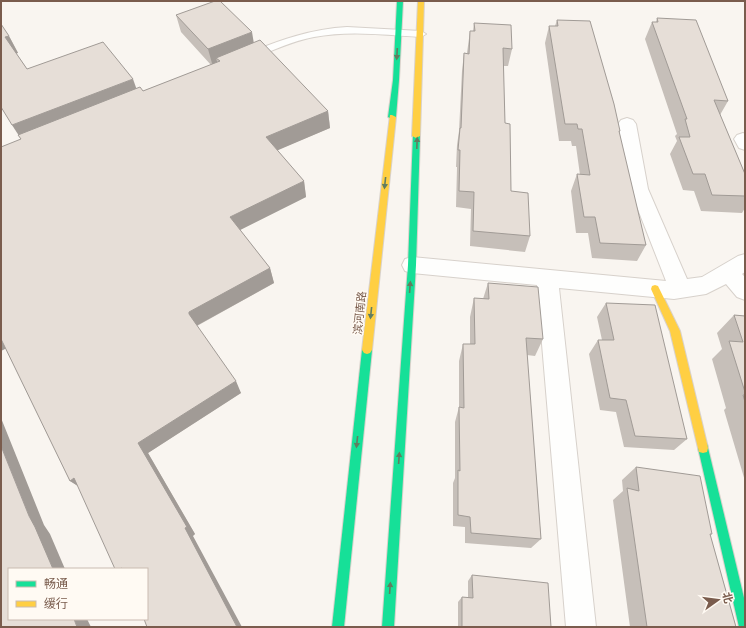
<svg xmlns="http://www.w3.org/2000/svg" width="746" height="628" font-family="'Noto Sans','Noto Sans SC',sans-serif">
<rect width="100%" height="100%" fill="#f9f5f0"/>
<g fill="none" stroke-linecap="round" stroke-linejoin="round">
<g stroke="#d7d1cb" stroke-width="2">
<path id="lane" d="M347,27L421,31L426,34L421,37C386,35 349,30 314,37C293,41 273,50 254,58L250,59L245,56L246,54C280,40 311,29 347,27Z"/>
</g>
<g stroke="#d7d1cb" stroke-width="2">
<g id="street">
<polygon points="627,118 633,120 636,124 648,189 687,279 702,277 738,256 745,254 745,272 742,274 745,277 745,300 737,297 726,284 706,294 674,299 559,288 596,627 566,627 537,285 412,273 405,271 402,265 405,259 412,257 666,281 630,189 618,124 621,120"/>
<polygon points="743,133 745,134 745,150 739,148 734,139 737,135"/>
</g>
</g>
<g stroke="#d9d2cb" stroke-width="2">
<g id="fast">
<polygon points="397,1 403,1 399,80 396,117 392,119 388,117 393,80"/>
<polygon points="413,134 419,134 420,136 416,265 394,627 382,627 408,265"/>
<polygon points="367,346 370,347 372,350 344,627 332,627 362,350 364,347"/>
<polygon points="703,443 707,444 708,448 745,602 745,627 739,627 698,448 699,444"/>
</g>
</g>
<g stroke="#d9d2cb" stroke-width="2">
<g id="slow">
<polygon points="418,1 424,1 420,136 416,138 412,136"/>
<polygon points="390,115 392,115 396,117 372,350 370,353 367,354 364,353 362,350"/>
<polygon points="655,285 658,286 680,331 708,448 707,452 703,453 699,452 698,448 670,331 651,289 652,286"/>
</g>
</g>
<use href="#lane" fill="#fefefd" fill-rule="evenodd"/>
<use href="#street" fill="#fefefd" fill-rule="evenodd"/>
<use href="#fast" fill="#16e098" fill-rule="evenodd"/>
<use href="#slow" fill="#ffcf43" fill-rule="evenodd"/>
</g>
<g fill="#c6bfb9">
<polygon points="176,15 254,43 328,111 330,128 277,150 304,181 306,197 240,230 270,268 274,283 197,326 241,393 148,453 195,534 147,569 78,486 70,481 6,349 21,139 9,36 18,53 16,53 27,69 136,88 143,91 211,65 181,32"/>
<polygon points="657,18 728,101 720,115 745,174 745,208 742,213 701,211 694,191 683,190 670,154 677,141 675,136 677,134 645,39 652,22 656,22"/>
<polygon points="557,20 620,131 619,134 646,245 637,261 592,258 588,233 576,233 571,191 577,174 580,175 576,146 572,146 571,141 559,141 545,43 549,26 555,26"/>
<polygon points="474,23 512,49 508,66 503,66 505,123 511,191 530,236 525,252 470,246 471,209 456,207 457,167 456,167 457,145 459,131 462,71 464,53 467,53 470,31 473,31"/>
<polygon points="488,283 543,339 535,356 527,355 541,539 531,548 465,543 465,527 453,526 453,483 455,478 455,422 459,407 459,361 463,344 470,344 470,317 474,298 483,299"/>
<polygon points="606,303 687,439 674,450 624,447 616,412 600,410 589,354 598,340 602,340 597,317"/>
<polygon points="734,315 745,316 745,481 724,410 726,408 712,359 722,349 717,333"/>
<polygon points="636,467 712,534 710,535 736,627 630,627 613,500 623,491 622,480"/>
<polygon points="472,575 551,627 458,627 458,602 462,597 468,598 468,581"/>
</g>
<g fill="#a19b96">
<polygon points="252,32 255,50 220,61 216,58 218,65 213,67 208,49"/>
<polygon points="9,36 18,53 15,54 5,37"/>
<polygon points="133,79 139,96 23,142 12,125"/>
<polygon points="328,111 330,128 269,154 266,137"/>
<polygon points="304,181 306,197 234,233 230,217"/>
<polygon points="270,268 274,283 196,326 189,314 189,312"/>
<polygon points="1,336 11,346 1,351"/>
<polygon points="236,381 241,393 148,453 195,534 193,536 242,627 237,627 138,443"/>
<polygon points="1,418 44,525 50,534 65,569 53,569 29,516 1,446"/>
<polygon points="74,478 84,490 70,481"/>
<polygon points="74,619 87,619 91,627 77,627"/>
</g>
<g fill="#e6ded7" stroke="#a19b96">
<polygon points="215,1 220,1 252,32 208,49 176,15"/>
<polygon points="657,18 696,20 728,101 714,100 745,174 745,196 712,195 705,174 693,174 679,137 690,137 685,119 687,119 652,22 658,22"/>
<polygon points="557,20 590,21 614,104 620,131 619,131 646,245 600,243 595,217 584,217 577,174 590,175 582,129 578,129 577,124 565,124 549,26 558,26"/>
<polygon points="474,23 511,25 512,49 503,48 505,123 510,124 511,191 528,193 530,236 473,231 474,192 459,191 460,150 458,150 460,128 461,128 464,53 469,54 470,31 475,31"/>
<polygon points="1,24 9,36 5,37 27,69 103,42 133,79 12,125 1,107"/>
<polygon points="260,40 328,111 266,137 304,181 230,217 270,268 189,312 189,314 236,381 138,443 187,527 185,528 237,627 147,627 144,619 147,619 147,569 123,569 122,568 120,569 115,569 74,478 70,481 1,339 1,147 21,139 18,135 140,87 143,91 220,61 216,58"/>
<polygon points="488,283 538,287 543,339 526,338 541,539 471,533 470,517 458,515 458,470 460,471 459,407 464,408 463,344 475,344 474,298 489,299"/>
<polygon points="606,303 655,305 687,439 635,436 626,400 610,398 598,340 614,340"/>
<polygon points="734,315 745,316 745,392 729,341 743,342"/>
<polygon points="743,395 745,395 745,402"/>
<polygon points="1,446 29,516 35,527 53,569 9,569 9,619 74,619 77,627 1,627"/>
<polygon points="636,467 700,476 712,534 710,534 736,627 647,627 627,488 639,491"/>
<polygon points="472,575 548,583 551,627 462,627 462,597 473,598"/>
</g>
<defs><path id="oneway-solid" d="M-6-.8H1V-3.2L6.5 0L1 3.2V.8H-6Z"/></defs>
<g fill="#617d60">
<use href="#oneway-solid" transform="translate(397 54) rotate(93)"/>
<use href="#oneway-solid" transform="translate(417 143) rotate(-88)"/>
<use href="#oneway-solid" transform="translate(385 183) rotate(96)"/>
<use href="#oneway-solid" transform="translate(410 287) rotate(-86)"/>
<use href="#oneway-solid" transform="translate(371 313) rotate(96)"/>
<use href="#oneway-solid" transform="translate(357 442) rotate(96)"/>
<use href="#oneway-solid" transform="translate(399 458) rotate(-86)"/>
<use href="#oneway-solid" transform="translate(390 588) rotate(-86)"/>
</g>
<g text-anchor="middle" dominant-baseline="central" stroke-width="3" stroke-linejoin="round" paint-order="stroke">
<g font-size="11" fill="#7a5c4d" stroke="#fffaf3">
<text transform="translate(359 313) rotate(-84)">滨河南路</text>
</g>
</g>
<rect width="746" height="628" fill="none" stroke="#7a5c4d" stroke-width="4"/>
<rect x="8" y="568" width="140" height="52" fill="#fffaf3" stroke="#cabbb1"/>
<rect x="16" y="581" width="20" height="6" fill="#16e098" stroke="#cabbb1"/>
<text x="44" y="588" font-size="12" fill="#7a5c4d">畅通</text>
<rect x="16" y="601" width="20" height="6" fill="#ffcf43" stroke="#cabbb1"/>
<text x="44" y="608" font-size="12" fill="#7a5c4d">缓行</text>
<g transform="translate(718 600) rotate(76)" stroke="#fffaf3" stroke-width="3" paint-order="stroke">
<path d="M0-3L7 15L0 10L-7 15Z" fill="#7a5c4d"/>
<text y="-6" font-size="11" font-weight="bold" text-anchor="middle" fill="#7a5c4d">北</text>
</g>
</svg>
